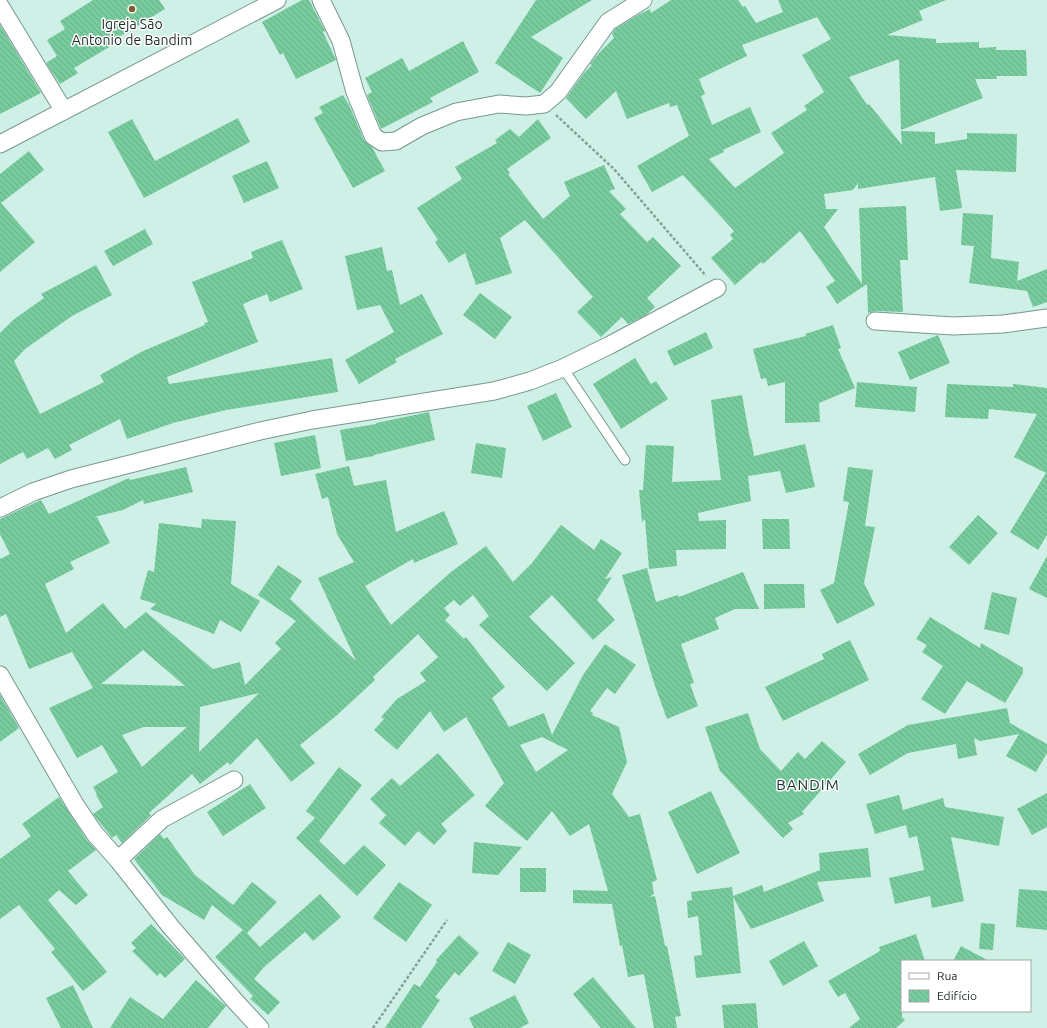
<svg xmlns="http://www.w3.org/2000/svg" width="1047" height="1028" font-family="Ubuntu,sans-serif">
<defs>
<pattern id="building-back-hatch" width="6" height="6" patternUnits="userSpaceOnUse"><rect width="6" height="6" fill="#77cb9d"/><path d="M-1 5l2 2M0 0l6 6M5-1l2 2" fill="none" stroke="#66ae87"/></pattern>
</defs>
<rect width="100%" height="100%" fill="#cef0e7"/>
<g fill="url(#building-back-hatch)" fill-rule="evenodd">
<polygon points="93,0 159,0 165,9 109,43 111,46 74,68 78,73 60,84 46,63 57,56 47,40 65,29 60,21"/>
<polygon points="302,0 309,0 325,31 323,32 336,60 296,79 283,53 280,55 262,22"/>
<polygon points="536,0 592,0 531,37 563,58 540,93 495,63"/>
<path d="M671,0H738L743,7L745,6L756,23L783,12L778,0H946L919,11L923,20L887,35L936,39V43L979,42V48L996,47V50H1026L1027,76H996L997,79H975L983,98L901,130L899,59L849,77L867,105L869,104L902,145L901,131L935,132V144L967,139V133L1017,134L1016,172L956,170L962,208L940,211L935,177L858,189V183L853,190L824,194L826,209H838L824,227L862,284L859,208L906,206L908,260H900L903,312L876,311L868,313L867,284L837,304L826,287L835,281L800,231L763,264L761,262L735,285L711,258L733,239L730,235L734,231L683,175L652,192L637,166L689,136L677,105L670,107L669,103L627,119L616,91L586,119L566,98L584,73L592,65L590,64L598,54L614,38L612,34L615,29L636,16L650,9L651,13ZM817,17L831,39L802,55L824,92L804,106L807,110L771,133L784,153L735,188L709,159L724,152L723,150L761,132L750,107L712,125L701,96L705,94L699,79L747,56L742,45Z"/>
<polygon points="0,25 41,93 0,114"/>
<polygon points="463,41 479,72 430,98 433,102 381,129 367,95 372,92 365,78 402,58 409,71"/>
<polygon points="343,95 349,105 364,140 372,147 385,171 353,188 314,118 323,113 319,107"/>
<polygon points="238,118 250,142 144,198 108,132 132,119 155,161"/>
<polygon points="538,119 551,138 507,169 510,173 508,174 543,219 570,196 564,182 604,165 615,189 609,191 626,209 620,214 647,242 653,237 681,266 647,298 655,307 646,315 628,324 622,317 601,337 577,312 593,297 525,220 500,238 512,273 476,285 465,253 449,263 435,242 438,240 417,208 462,179 455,167 497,143 495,140 510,129 519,137"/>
<polygon points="29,151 44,170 1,203 35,242 0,272 0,174"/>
<polygon points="267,161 279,188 244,203 232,176"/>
<polygon points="963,213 993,215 991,258 1019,262 1017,281 1047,269 1047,302 1033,307 1027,291 969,283 974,246 961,245"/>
<polygon points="145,229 153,244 113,266 104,251"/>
<polygon points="282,240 303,289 270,302 267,294 243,304 258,342 167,377 169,384 332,358 338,392 226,410 173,423 127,439 120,419 69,445 72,450 55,459 48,448 27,459 23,452 0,464 0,333 13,320 44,298 41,294 96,265 112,295 72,316 25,349 14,361 40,414 104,382 100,375 143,351 205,325 204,323 208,322 192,282 253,258 251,252"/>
<polygon points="382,247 387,271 392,270 400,305 422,294 443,334 395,359 397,362 359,384 345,360 394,332 380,305 357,310 345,256"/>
<polygon points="480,293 512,317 495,339 463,315"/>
<polygon points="833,325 841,348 838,349 855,388 819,403 820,422 785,423 785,382 768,386 766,378 761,379 753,349 806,336 805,334"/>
<polygon points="706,332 713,348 674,366 667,351"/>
<polygon points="938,335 950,363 910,380 898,352"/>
<polygon points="635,358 651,384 656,381 668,399 621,429 593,384"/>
<polygon points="857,382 917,387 915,412 855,407"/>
<polygon points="947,384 1013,387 1013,384 1047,388 1047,535 1038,550 1010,532 1046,473 1014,457 1037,414 989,409 988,419 945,417"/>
<polygon points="556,393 572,427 543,441 527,406"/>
<polygon points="742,395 750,439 751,439 754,456 805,444 815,487 786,493 780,471 748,476 751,501 698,513 699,521 726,520 726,549 676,550 677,566 649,569 645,519 642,522 639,490 643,490 646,445 674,446 672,482 721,480 711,400"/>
<polygon points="429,412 435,440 374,455 374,456 346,461 340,430 376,424 376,423"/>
<polygon points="315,435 321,468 281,476 274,443"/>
<polygon points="476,443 506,448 502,478 471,473"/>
<path d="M349,466L354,486L386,480L396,532L444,511L458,544L414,563L413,559L365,586L391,625L451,572L486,546L513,582L532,563L561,525L594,550L601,539L622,553L605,579L612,577L597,600L615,620L593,640L552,595L529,617L575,663L547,691L479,625L489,616L473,595L460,606L454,600L444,608L450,615L445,620L464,639L466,637L505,687L492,698L509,727L544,713L552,735L583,675L605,644L636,665L615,694L607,688L590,711L593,713L592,715L619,727L627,762L612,794L629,817L640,814L657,880L652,882L654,894L649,897L655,896L665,946H667L681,1016L675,1017L677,1028H654L644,974L628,977L622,945L620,946L612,904L573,903V890L608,891L589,824L570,836L552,811L527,841L485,806L504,783L466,717L444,732L430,711L397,750L374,730L384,719L381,717L397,699L426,681L420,673L438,657L418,634L373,677L375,680L336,716L300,745L315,763L291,782L257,738L230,765L228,762L200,784L192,774L149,813L151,815L122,843L116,835L112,838L93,814L103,807L96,795L97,794L93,787L118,772L102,745L77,758L49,708L93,688L72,652L29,669L6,614L0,617V559L10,554L0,534V519L41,500L49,514L129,478L130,480L186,467L193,492L144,504L143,500L123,510L94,517H97L110,543L70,562L74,569L45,584L66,633L103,603L125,629L146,612L213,669L240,662L245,685L281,649L275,643L296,621L258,595L278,565L302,581L290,599L356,661L318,578L354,562L337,534L328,497L322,499L315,474ZM143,650L185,686L101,684ZM259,693L199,752L200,707ZM144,727H187L142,767L122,735ZM542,737L568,750L536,772L520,745Z"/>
<polygon points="848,467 873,470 865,526 875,527 864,583 875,605 837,624 820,590 834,583 849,502 843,501"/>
<polygon points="978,515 998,533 969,565 949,547"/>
<polygon points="202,519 236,521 231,584 260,601 241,632 220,620 214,634 150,609 156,604 140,599 148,570 154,572 159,523 201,528"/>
<polygon points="762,519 789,519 790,549 763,549"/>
<polygon points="1047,556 1047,598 1029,589"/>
<polygon points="647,568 656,602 678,595 679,597 743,572 759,609 735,609 715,618 719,629 681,644 694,683 690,684 698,706 667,719 654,683 622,575"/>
<polygon points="764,584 804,584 805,608 764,609"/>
<polygon points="992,592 1017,598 1009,635 984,629"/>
<polygon points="930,617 980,648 981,643 1023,668 1023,673 1005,703 967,681 945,714 921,699 943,666 922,652 927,645 916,639"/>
<polygon points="850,640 869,680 783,721 765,687 824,659 822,654"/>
<polygon points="0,695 19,728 0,742"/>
<polygon points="1007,708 1010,723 1047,744 1047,753 1036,772 1006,756 1019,734 980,741 974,738 977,755 958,759 956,744 908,753 870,775 858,754 908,725"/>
<polygon points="748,713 760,749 781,771 798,752 805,759 822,741 846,762 802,812 804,814 788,823 793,829 783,838 720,771 705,727"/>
<polygon points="438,753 475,795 441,824 447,831 434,845 418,831 405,846 379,823 386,815 370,799 392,778 400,786"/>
<polygon points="339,767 362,785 319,841 344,865 364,845 386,865 357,896 296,838 315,818 306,811"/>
<polygon points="250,784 266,808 223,836 207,812"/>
<polygon points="711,791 740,853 697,874 668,812"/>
<polygon points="1047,793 1047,827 1032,835 1017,809"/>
<polygon points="899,795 903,810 943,798 945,807 1004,817 999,846 951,837 964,901 932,908 930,896 895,904 889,878 924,870 917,836 909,838 906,825 875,834 866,804"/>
<polygon points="59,797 87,840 96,850 68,871 88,895 76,905 59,890 48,900 107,972 83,991 51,952 55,949 19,905 0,919 0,859 31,836 22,824"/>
<polygon points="160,834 164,839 167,837 195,875 233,905 252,882 277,902 247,933 260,947 320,894 341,917 313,941 305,932 264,967 254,979 280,1002 268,1015 250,999 253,996 215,957 243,930 212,905 204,920 162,895 134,859"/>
<polygon points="474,842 522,847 498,875 472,873"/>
<polygon points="868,848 871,877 817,882 824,901 775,920 751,929 733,897 741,973 696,978 694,956 702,955 698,916 688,918 687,901 692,900 691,892 732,887 733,896 762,885 764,892 820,870 819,853"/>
<rect x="520" y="868" width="26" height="24"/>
<polygon points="399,882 432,905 406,942 373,918"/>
<polygon points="1019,889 1047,891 1047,930 1016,927"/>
<polygon points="981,923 995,924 993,950 979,949"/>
<polygon points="151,924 185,959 165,978 160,973 157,976 132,951 136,948 131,943"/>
<polygon points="916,934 925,961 902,961 902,1017 905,1020 896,1028 849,1028 860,1019 845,993 838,997 828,981 880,951 879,947"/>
<polygon points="459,935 479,953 459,976 455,972 435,997 440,1000 421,1028 385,1028 414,984 420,987 437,962 436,960"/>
<polygon points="804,941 818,966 783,986 769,961"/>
<polygon points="508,942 531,955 515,984 492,971"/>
<polygon points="961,946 989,961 953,961"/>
<polygon points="593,977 636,1028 601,1028 573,994"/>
<polygon points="196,980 226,1006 208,1028 110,1028 130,997 163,1019"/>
<polygon points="73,985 93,1028 61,1028 46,998"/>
<polygon points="515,995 529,1023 520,1028 474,1028 469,1018"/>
<polygon points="756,1003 758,1028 724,1028 722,1005"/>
</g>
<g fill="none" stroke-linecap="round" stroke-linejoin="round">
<g stroke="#789790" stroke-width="11">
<polyline id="service" points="563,368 625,460"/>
</g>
<g stroke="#789790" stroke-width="19">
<g id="minor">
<polyline points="321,0 341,41 355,92 373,136 382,142 396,141 422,126 456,112 499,104 526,106 544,104 558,92 608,22 643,0"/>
<polyline points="0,6 64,111"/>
<polyline points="0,144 277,0"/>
<polyline points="875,321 953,326 1003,324 1047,318"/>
<polyline points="0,508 33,492 71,479 260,431 312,420 494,391 530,381 563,368 610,345 717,288"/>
<polyline points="0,675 76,806 95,834 118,860 171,927 235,1001 260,1028"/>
<polyline points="118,860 162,819 234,780"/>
</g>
</g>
<g stroke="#869f98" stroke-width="2.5" stroke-dasharray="3 2" stroke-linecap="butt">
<polyline points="556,115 614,169 706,276"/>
<polyline points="373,1028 447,920"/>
</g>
<use href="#service" stroke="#fff" stroke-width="9"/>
<use href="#minor" stroke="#fff" stroke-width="17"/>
</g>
<circle fill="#795e31" stroke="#fff" stroke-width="1.5" cx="132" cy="9" r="4"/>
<g text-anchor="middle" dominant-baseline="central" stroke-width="3" stroke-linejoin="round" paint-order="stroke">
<g font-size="14" fill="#1c2926" stroke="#fff">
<text x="132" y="24">Igreja São<tspan x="132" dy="16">Antonio de Bandim</tspan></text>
</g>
<g font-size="15" letter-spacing="1" fill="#15322c" stroke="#fff">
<text x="808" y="784">BANDIM</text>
</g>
</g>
<rect x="901" y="960" width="130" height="52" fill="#ffffff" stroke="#a4a9a8"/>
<rect x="909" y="973" width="20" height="6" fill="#ffffff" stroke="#a4a9a8"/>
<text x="937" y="980" font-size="12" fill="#1c2926">Rua</text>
<rect x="909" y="990" width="20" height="12" fill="url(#building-back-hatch)" stroke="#a4a9a8"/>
<text x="937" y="1000" font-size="12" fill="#1c2926">Edifício</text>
</svg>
